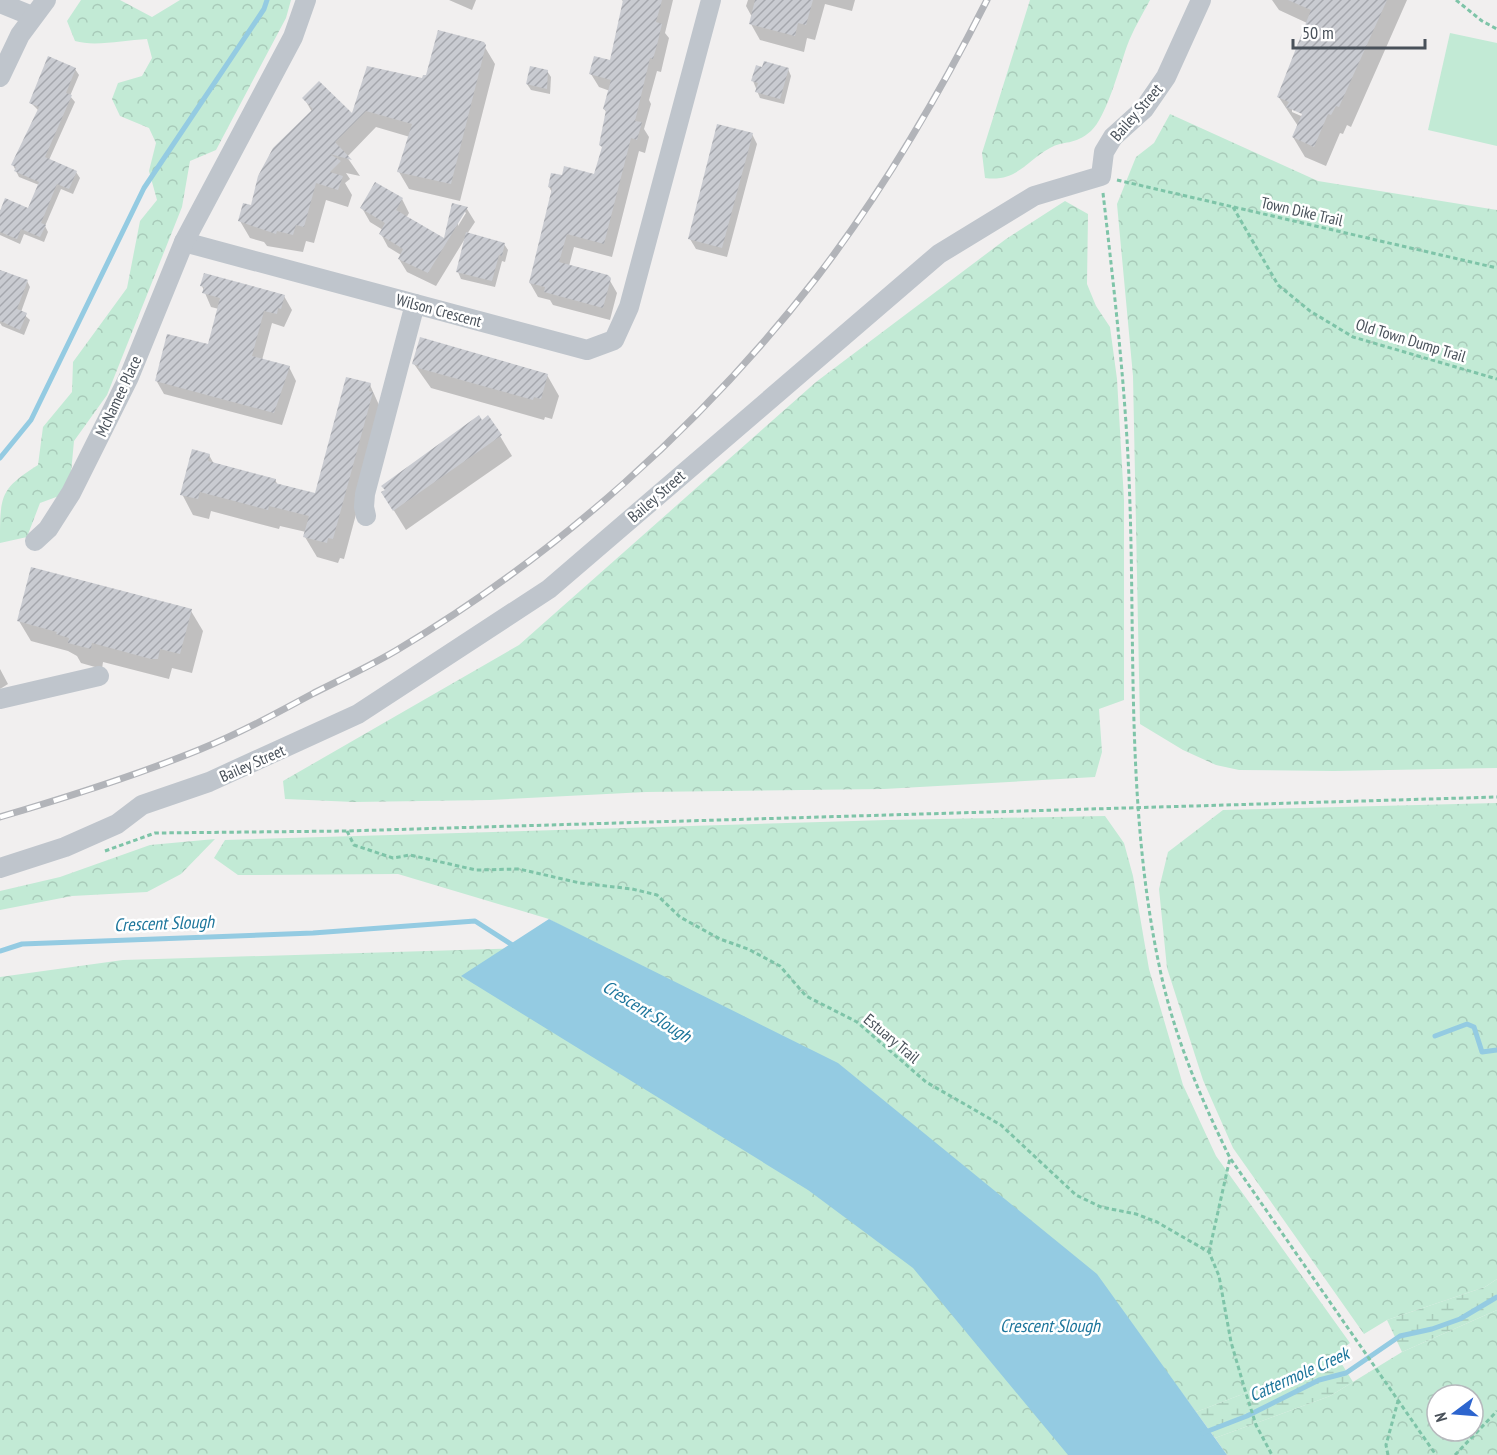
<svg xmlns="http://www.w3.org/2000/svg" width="1497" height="1455" font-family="'PT Sans Narrow',sans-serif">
<defs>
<pattern id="forest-crowns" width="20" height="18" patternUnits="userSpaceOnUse" patternTransform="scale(1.5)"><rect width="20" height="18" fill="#c2ead5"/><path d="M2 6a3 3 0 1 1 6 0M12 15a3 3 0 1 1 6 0" fill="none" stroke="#a8cab9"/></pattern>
<pattern id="wetland-marsh" width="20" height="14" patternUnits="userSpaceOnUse" patternTransform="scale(1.5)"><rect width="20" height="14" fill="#c2ead5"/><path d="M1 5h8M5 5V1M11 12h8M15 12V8" fill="none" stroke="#a8cab9"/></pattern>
<pattern id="building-hatch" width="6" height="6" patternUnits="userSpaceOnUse" patternTransform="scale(1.5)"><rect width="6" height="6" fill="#c9cbd1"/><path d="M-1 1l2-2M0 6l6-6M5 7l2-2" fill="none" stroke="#a5a7ad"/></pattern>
</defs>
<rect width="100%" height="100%" fill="#f1efef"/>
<polygon fill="#c2ead5" points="1450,33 1497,43 1497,146 1428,130"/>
<g fill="url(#forest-crowns)" fill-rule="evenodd">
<path d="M81,0H120L152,17L180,0H291L286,18L216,150L190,161L182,207L107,395L74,441L71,473L59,496L40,503L27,537L0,543C0,495 0,489 38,465L43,427L72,392L73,362L127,288L140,221L157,200L149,171L156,143L149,128L120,116L112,99L118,83L142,76L152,58L147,39C124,40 95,47 75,41L67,21Z"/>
<path d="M1030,0H1150C1142,15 1133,30 1127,46C1120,66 1106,118 1091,131C1074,146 1064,140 1050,148C1025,162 1017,182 985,178L982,153Z"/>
<polygon points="1170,114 1318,181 1497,210 1497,768 1334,771 1239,770 1216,765 1183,750 1140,724 1133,376 1117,204 1136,157 1154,143"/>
<polygon points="1065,201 1088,214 1087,284 1096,306 1110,327 1117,379 1124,500 1124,700 1099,709 1102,752 1095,777 884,789 646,792 490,800 354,802 285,799 283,781 519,645 816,382 1006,239"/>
<polygon points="1497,803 1497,1279 1485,1287 1387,1320 1364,1334 1233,1148 1203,1080 1167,968 1159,889 1168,852 1223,810"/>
<polygon points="1105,816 1124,843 1133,876 1149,969 1183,1085 1216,1156 1350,1343 1323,1363 1196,1412 1182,1393 1208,1455 0,1455 0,977 123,960 597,946 549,919 398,874 238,875 214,858 225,840 887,820"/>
<polygon points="215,839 181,874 147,892 72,896 0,910 0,891 60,877 150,845"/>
<path d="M1497,1310V1455H1227L1215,1438L1330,1396L1402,1352ZM1437,1395H1473V1431H1437Z"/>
</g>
<g fill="url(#wetland-marsh)">
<polygon points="1497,1279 1497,1310 1402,1352 1387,1320 1485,1287"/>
<polygon points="1335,1353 1353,1382 1330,1396 1215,1438 1196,1412 1323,1363"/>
</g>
<polygon fill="#94cbe2" points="549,919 838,1063 1097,1274 1227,1455 1068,1455 913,1268 808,1190 461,976"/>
<g fill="#0003" fill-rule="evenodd">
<polygon points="449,0 476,0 472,10"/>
<polygon points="622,0 673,0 665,33 669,38 664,59 661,72 657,71 649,100 651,104 644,129 649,137 645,153 639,151 612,257 574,247 569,266 609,279 617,293 610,320 553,305 550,300 538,297 530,283 552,192 549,187 563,177 595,176 603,149 607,113 604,109 610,91 599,87 591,74 611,62 624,3"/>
<polygon points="748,0 855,0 852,11 825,4 815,40 807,38 804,52 760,40 751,24 752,17 746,6"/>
<path d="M1272,0H1407L1351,127L1347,125L1343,134L1340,133L1326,166L1305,157L1293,137L1298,126L1278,96L1307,23L1279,10ZM1292,109L1309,116L1308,119L1292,112Z"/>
<polygon points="483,44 495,64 460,201 409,189 399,172 410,137 376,127 347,157 360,176 346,173 350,179 345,183 352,195 348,207 326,200 314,243 306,241 303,252 267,246 264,242 250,238 240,221 252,207 312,112 304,98 353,116 423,80"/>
<polygon points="75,69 79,75 70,96 75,102 49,160 76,172 80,178 73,194 61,189 45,226 48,232 44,242 24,234 20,244 0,235 0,210 28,210 39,185 19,177 13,165 39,111 31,103"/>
<polygon points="788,69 791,76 784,104 760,98 753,81"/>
<polygon points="547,71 551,77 550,94 531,90 527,84"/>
<polygon points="752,134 757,144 727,257 696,249 690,239"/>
<path d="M376,184L402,199L409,213L406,218L445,240L453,205L467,209L475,222L467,234L504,244L508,250L505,262L502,261L495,287L461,279L458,272L466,237L436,286L407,272L399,259L401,255L388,247L381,234L383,230L370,222L362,208ZM464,211L466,213L458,226V220Z"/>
<polygon points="0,270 27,281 30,287 21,312 30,320 24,335 2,326 0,323"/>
<polygon points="202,286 284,296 292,310 284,327 272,323 262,360 289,367 296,381 282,425 164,394 156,380 209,346 219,309 211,307"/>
<polygon points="414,364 547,375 559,396 552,419 545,417 544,420 431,388"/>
<polygon points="370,385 383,414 344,559 340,558 338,563 317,557 305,537 306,532 280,526 279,529 211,511 209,519 193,515 182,494 209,455 214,464 275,480 278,485 316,495"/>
<polygon points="500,436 512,456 406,530 383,493"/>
<polygon points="191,611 203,631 192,673 172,668 169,679 103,662 102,669 81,663 77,656 68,651 31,641 19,621"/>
<polygon points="0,669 8,684 0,689"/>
</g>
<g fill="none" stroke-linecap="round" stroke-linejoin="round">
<g stroke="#94cbe2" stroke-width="5">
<polyline points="0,458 31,420 144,188 264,9 267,0"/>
<polyline points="0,951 22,944 313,933 475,921 514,946"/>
<polyline points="1435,1036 1467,1024 1474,1027 1482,1052 1497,1050"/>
<polyline points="1203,1433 1247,1416 1319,1380 1346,1373 1400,1336 1432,1329 1460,1319 1497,1297"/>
</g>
</g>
<g fill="url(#building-hatch)">
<polygon points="623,0 662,0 656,22 662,24 657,45 653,59 650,58 635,121 642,122 637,140 631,138 604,244 567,234 559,262 608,275 611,278 603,308 544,292 545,287 529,283 552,188 548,187 551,173 562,175 564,166 594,174 602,147 599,145 606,110 603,109 611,80 589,74 594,56 610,60"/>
<polygon points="755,0 813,0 806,25 798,23 795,36 749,24"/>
<polygon points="1288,0 1387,0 1339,107 1336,106 1331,115 1328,114 1314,147 1292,137 1302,114 1286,107 1289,102 1277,97 1311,10"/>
<polygon points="438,30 484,42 486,45 451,184 397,172 412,124 366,111 335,142 352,160 330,154 341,161 330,172 343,176 338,190 316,183 304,227 296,225 293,235 277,231 276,234 238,221 243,203 251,205 258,176 273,148 313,109 302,98 319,81 352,113 367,66 422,78 423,75 426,75"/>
<polygon points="48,56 76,68 66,93 72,95 45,157 77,171 69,189 57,184 41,223 46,225 40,237 21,229 17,239 0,232 0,211 5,198 28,208 39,182 14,171 16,167 11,165 39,107 29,103"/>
<polygon points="764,61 789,68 780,99 755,92 758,83 751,81 756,65 762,67"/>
<polygon points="530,66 548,70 547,89 526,84"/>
<polygon points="717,124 753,133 722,248 688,239"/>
<polygon points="375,182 403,198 396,210 444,238 452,203 468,207 428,273 398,259 403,249 379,234 385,223 360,208"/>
<polygon points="466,232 505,243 502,256 499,255 492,281 456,272"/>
<polygon points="0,270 28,280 17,309 27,313 20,330 0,321"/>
<polygon points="204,273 285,295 281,309 278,308 277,314 264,311 252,356 290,366 274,413 155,381 167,334 208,344 220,298 202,293 204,287 200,286"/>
<polygon points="420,337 548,374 541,399 534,397 533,400 418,368 419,366 412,364"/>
<polygon points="346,377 371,383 369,391 373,392 333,539 328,538 327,543 303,537 309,516 269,506 268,510 200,492 198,499 180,495 192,449 210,454 208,461 276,479 275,483 315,493"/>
<polygon points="479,415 482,420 488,415 502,435 393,511 381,492 385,490 381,486"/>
<polygon points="31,567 192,609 180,654 160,649 158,659 151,659 92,643 91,649 68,643 69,638 56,634 57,632 17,621"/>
</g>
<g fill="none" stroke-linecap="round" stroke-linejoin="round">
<g stroke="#7ec4a8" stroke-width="3" stroke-dasharray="4.5 3" stroke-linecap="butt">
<polyline points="1456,0 1482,21 1497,29"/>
<polyline points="1117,180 1497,268"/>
<path d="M1103,193C1114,288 1125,383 1129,478C1136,643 1125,811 1161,974C1175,1038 1201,1099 1230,1158L1436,1455"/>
<polyline points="1233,207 1278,285 1310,311 1353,337 1497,379"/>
<polyline points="347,831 354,845 393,858 410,855 476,870 519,869 580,883 632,889 657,895 680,917 720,939 748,949 780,966 806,996 857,1022 926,1082 1001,1125 1076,1195 1101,1207 1136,1214 1157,1222 1209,1252 1219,1276 1231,1342 1245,1390 1256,1425 1272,1455"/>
<polyline points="105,851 155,833 347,831 1497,797"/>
<polyline points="1209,1252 1230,1158"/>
<polyline points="1388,1455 1386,1445 1398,1401"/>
<polyline points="1455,1455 1497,1411"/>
</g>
<g stroke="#bfc5cc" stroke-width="20">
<polyline points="0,3 32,16"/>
<polyline points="0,77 20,35 46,0"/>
<polyline points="184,242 587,350 614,340 629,307 711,0"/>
<polyline points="366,516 364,507 365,494 415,304"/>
<polyline points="35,541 48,529 71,493 129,377 184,242 293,37 306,0"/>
<polyline points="0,699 99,676"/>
<polyline points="0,868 65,847 117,824 142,805 209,782 358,714 549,589 939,254 1034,196 1101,176 1104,152 1113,137 1144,109 1166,77 1201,0"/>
</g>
<g stroke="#b2b4b9" stroke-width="7">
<path id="rail" d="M0,817C68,797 135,776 201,749C240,733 277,713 314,693C342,679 370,666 397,650C556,556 704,423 817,277C883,191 938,97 987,0"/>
</g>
<use href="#rail" stroke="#fff" stroke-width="4.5" stroke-dasharray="14" stroke-linecap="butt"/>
</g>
<g text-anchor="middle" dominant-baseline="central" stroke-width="5" stroke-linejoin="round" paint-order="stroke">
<g font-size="16" fill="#49515a" stroke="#fff">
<text transform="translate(1136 112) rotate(-49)">Bailey Street</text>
<text transform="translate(1302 211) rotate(13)">Town Dike Trail</text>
<text transform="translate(439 310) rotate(15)">Wilson Crescent</text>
<text transform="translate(1411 340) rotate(17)">Old Town Dump Trail</text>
<text transform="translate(118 396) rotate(-65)">McNamee Place</text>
<text transform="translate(656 496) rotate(-41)">Bailey Street</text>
<text transform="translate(252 763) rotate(-24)">Bailey Street</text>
<text transform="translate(892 1038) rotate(40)">Estuary Trail</text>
</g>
<g font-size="18" font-style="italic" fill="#1c759b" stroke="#fff">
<text transform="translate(164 923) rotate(-2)">Crescent Slough</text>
<text transform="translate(647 1011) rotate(32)">Crescent Slough</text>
<text x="1050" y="1325">Crescent Slough</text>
<text transform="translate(1299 1374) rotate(-24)">Cattermole Creek</text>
</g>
</g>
<g transform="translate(1455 1413) rotate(254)"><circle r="28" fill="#ffffff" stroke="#b6b9bd" stroke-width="1.5"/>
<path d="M0-4.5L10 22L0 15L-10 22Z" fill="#2d65ce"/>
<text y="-9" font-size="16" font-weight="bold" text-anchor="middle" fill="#49515a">N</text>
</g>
<path d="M1293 39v9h132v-9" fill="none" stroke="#49515a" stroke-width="3"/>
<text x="1302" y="39" font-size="18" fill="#49515a" stroke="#ffffff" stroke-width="4.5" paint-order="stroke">50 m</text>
</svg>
